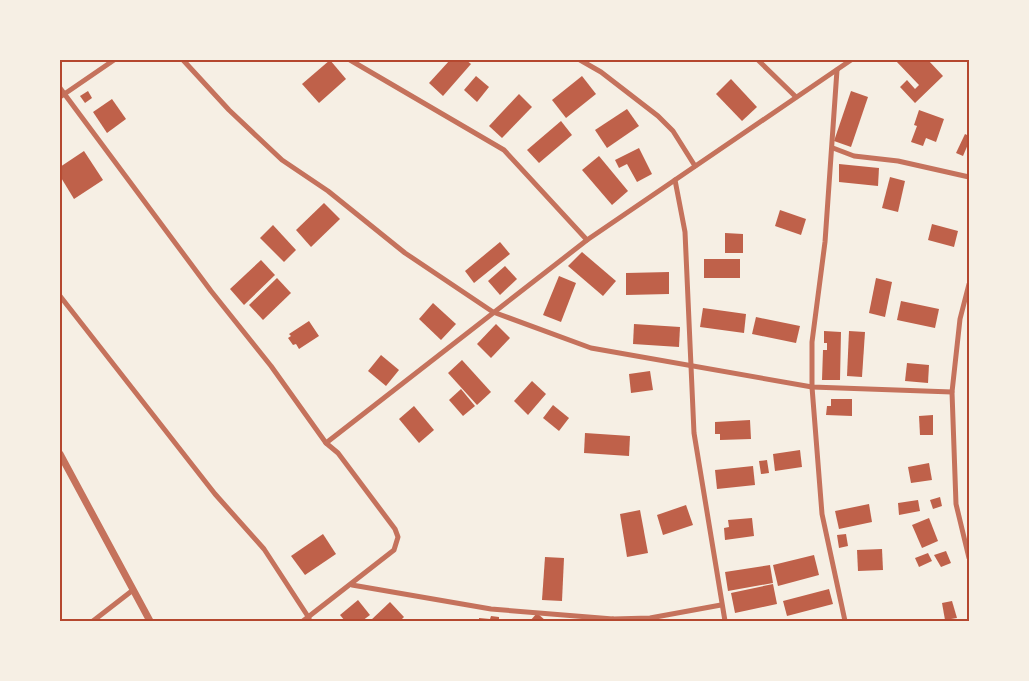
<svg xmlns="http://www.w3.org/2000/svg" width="1029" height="681" font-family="Montserrat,sans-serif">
<rect width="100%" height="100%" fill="#f6efe4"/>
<g fill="#bf614a">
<polygon points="330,60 346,79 319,103 302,84"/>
<polygon points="450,60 466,60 471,64 443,96 429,83"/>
<polygon points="895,60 928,60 943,76 915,103 900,87 907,80 915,89 919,85"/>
<polygon points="476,76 489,87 477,102 464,90"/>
<polygon points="582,76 596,94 566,118 552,100"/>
<polygon points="731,79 757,107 742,121 716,94"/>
<polygon points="88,91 92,98 85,103 80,96"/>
<polygon points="851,91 868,97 851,147 834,141"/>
<polygon points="519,94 532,107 502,138 489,126"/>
<polygon points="112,99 126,119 107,133 93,112"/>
<polygon points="627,109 639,126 607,148 595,130"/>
<polygon points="919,110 944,119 936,142 926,138 923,146 911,142 917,126 914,125"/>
<polygon points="561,121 572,135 539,163 527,150"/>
<polygon points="965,134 969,136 969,142 963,156 956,153"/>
<polygon points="639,148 652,174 637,182 627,164 619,168 615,160"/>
<polygon points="84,151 103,180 74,199 60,176 60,167"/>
<polygon points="599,156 628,191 612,205 582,170"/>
<polygon points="839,164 879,168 878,186 839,182"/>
<polygon points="890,177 905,181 898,212 882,208"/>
<polygon points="324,203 340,219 311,247 296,230"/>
<polygon points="780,210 806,219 801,235 775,226"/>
<polygon points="932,224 958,231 954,247 928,240"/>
<polygon points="273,225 296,250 284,262 260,238"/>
<polygon points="725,233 743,234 743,253 725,253"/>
<polygon points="500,242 510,254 474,283 465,271"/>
<polygon points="582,252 616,281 603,296 568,266"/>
<rect x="704" y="259" width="36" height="19"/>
<polygon points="261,260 275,275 244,305 230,289"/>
<polygon points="505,266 517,279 500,295 488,281"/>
<polygon points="669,272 669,294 626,295 626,273"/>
<polygon points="559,276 576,283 561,322 543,315"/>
<polygon points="277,278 291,293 263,320 249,305"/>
<polygon points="876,278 892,282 885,317 869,313"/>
<polygon points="901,301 939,309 935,328 897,320"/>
<polygon points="433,303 456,324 441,340 419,319"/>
<polygon points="703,308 746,314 744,333 700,327"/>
<polygon points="756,317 800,326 796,343 752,334"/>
<polygon points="309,321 319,336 299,349 296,344 293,345 288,338 291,336 289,334"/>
<polygon points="496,324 510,338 491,358 477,344"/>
<polygon points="634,324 680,327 679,347 633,344"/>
<polygon points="824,331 841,332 840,380 822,380 823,350 827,350 827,343 824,343"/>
<polygon points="849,331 865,332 862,377 847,376"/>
<polygon points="381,355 399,370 386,386 368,371"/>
<polygon points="462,360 491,392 477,405 448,373"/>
<polygon points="907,363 929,365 928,383 905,381"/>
<polygon points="650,371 653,390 631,393 629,374"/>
<polygon points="532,381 546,394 528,415 514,401"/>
<polygon points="461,389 475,406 463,416 449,400"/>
<polygon points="831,399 852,399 852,416 826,415 827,406 831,406"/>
<polygon points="553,405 569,418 559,431 543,418"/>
<polygon points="414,406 434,430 419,443 399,419"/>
<polygon points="933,415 933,435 920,435 919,416"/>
<polygon points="750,420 751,439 720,440 720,434 715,434 715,422"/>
<polygon points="585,433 630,436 629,456 584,453"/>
<polygon points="800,450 802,467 775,471 773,454"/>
<polygon points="767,460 769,473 761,474 759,461"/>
<polygon points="929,463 932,480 911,483 908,467"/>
<polygon points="753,466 755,485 717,489 715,470"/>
<polygon points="940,497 942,506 933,509 930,500"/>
<polygon points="918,500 920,511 899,515 898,503"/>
<polygon points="869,504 872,522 839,529 835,511"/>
<polygon points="686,505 693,525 663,535 657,515"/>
<polygon points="640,510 648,553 627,557 620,514"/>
<polygon points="752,518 754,536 725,540 724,528 729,527 728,520"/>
<polygon points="929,518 938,541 922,548 912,525"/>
<polygon points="323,534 336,554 305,575 291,556"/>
<polygon points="846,534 848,546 839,548 837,535"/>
<polygon points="882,549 883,570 858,571 857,550"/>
<polygon points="946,551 951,563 941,567 934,555"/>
<polygon points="928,553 932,561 919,567 915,558"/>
<polygon points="814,555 819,575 778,586 773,565"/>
<polygon points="545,557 564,558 562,601 542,600"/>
<polygon points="770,565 773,583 728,591 725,572"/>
<polygon points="773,584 777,604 735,613 731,593"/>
<polygon points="829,589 833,604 787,616 783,601"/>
<polygon points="358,600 370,615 362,621 345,621 340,615"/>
<polygon points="952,601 957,618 945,620 942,603"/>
<polygon points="390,602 404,617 400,621 370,621"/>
<polygon points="537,613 546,621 530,621"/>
<polygon points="491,616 499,617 499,621 479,621 479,618 490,619"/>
</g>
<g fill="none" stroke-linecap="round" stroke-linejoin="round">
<g stroke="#c5725c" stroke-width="5">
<polyline points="183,60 229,110 282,160 328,191 405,253 493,312 591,348 812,387 952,392"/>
<polyline points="350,60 504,150 587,240"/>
<polyline points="580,60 601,72 658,116 673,131 695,166"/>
<polyline points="758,60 796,97"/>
<polyline points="837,70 825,242 812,342 812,387 822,514 845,621"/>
<polyline points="60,88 211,291 271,366 326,443 338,453 395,529 398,537 394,550 303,621"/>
<polyline points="60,97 114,60"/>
<polyline points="833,148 854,156 898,161 969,177"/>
<polyline points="675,180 685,232 694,433 725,621"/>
<polyline points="969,284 960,319 952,392 956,504 969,558"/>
<polyline points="60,296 215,494 264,549 309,618"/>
<polyline points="326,443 587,240 851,60"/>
<polyline points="352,585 491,609 613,619 611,621"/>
<polyline points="613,619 650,618 721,605"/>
<polyline points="93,621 133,590"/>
</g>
<polyline stroke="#c5725c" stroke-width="7" points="60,454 150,621"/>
</g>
<rect width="1029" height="681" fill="none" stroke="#f6efe4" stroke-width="122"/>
<rect x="61" y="61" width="907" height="559" fill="none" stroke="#b5482f" stroke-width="2"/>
</svg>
